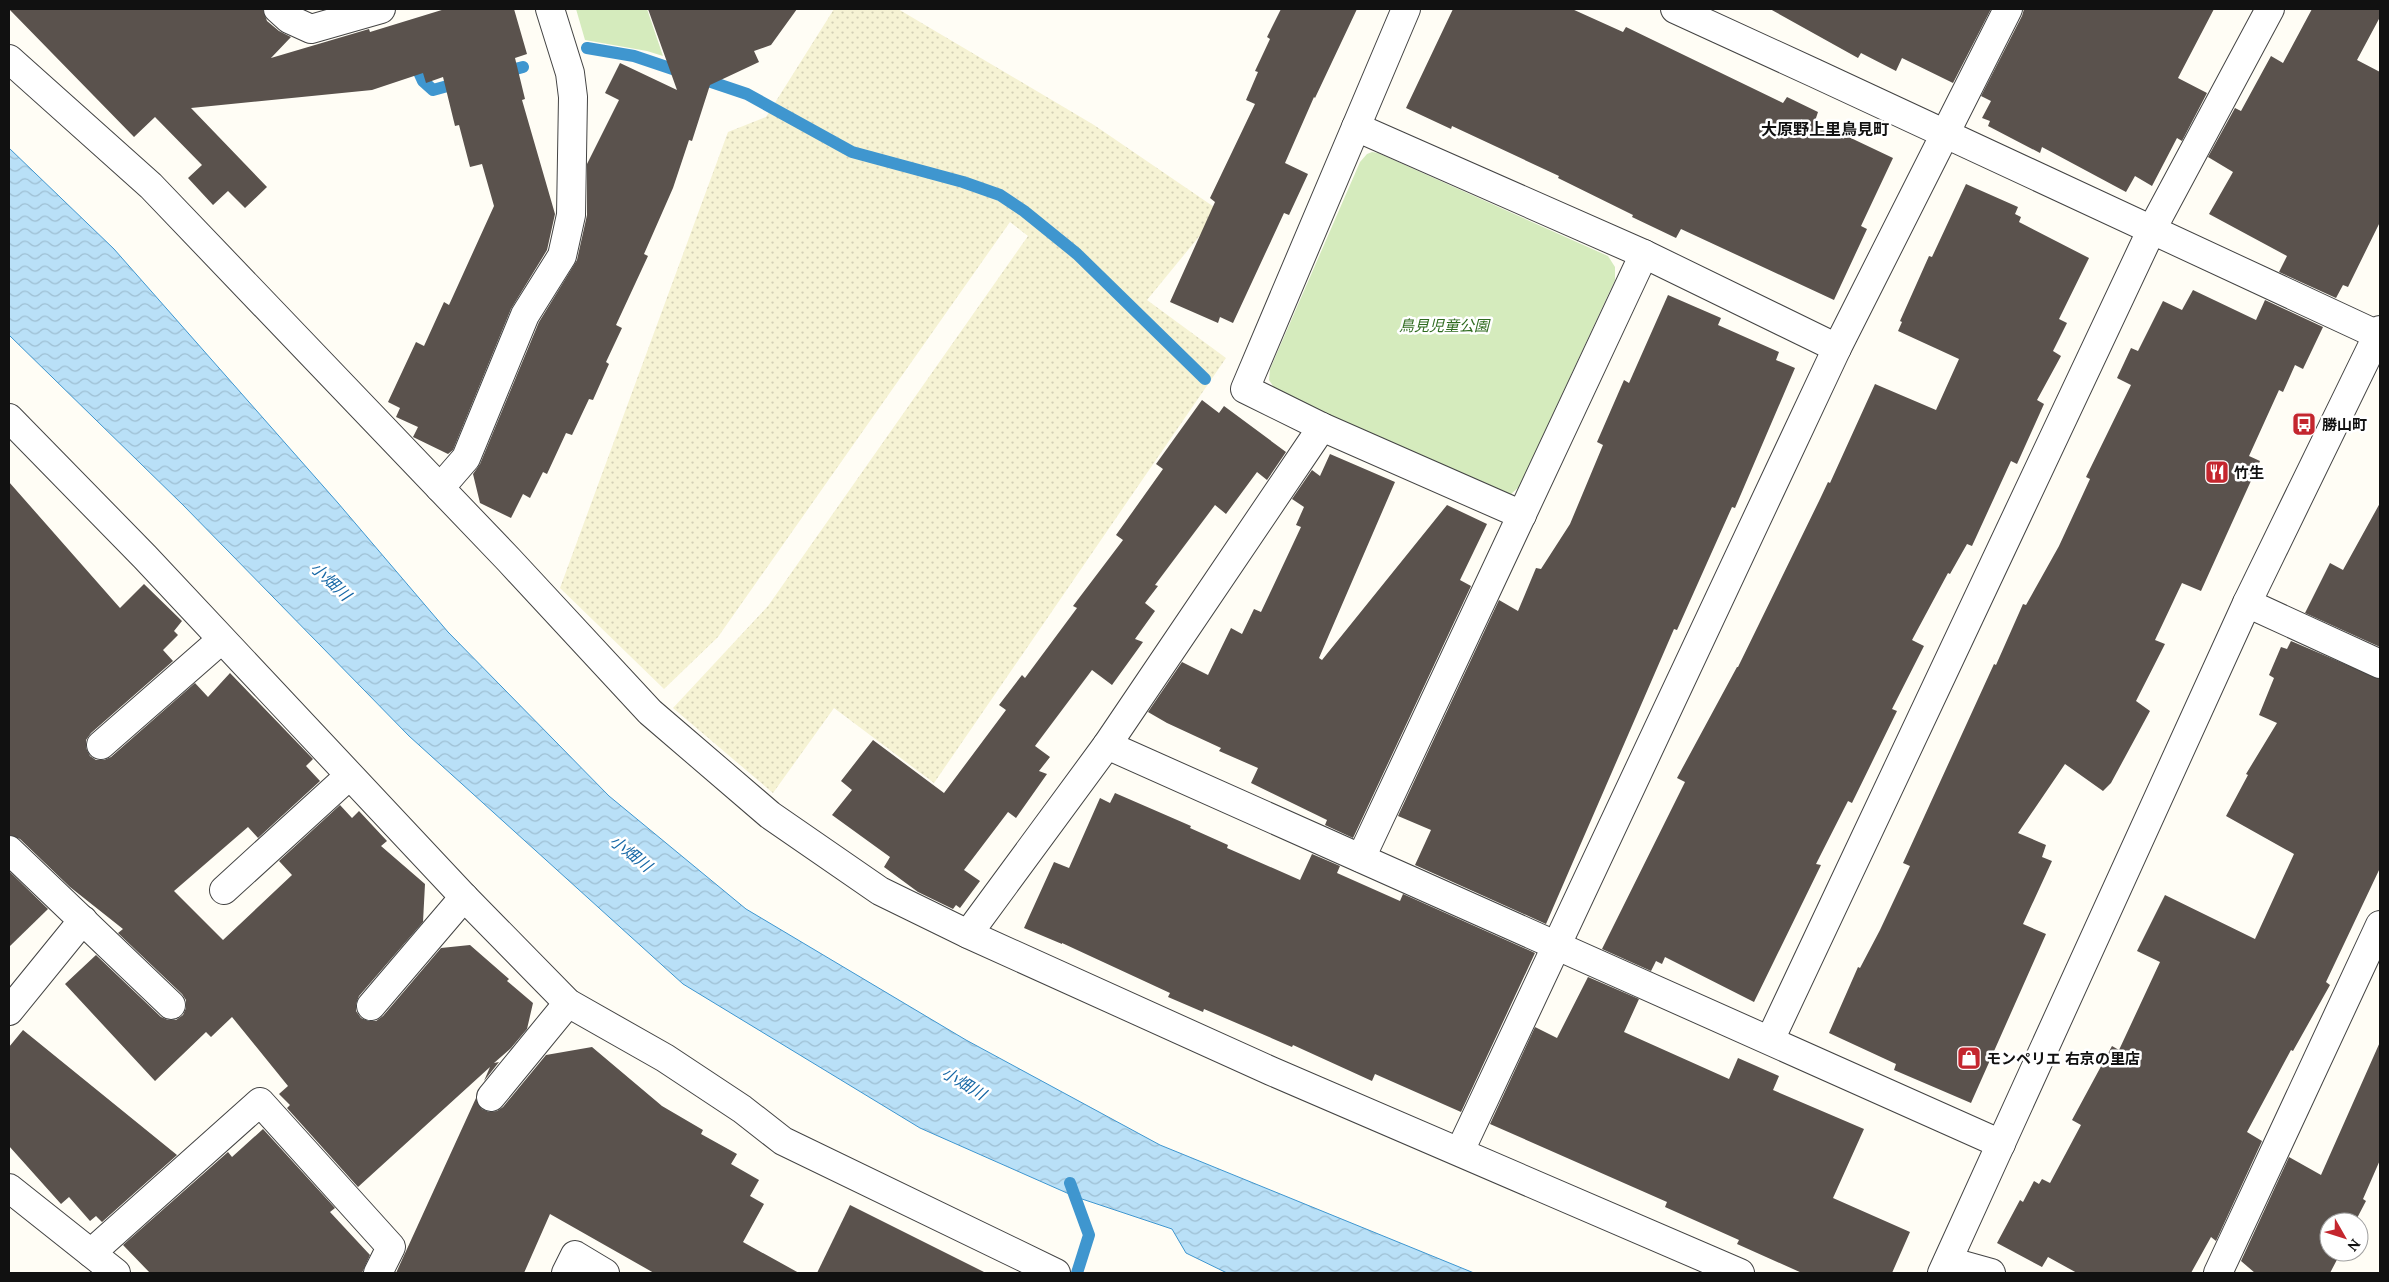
<svg xmlns="http://www.w3.org/2000/svg" width="2389" height="1282" font-family="Lora,'Noto Sans JP',serif">
<defs>
<pattern id="farmland-dots" width="8" height="8" patternUnits="userSpaceOnUse" patternTransform="scale(1.25)"><rect width="8" height="8" fill="#f6f3d4"/><path d="M2 2h.1M6 6h.1" fill="none" stroke="#d2cfb5" stroke-width="1.8" stroke-linecap="round"/></pattern>
<pattern id="water-waves" width="16" height="10" patternUnits="userSpaceOnUse" patternTransform="scale(1.25)"><rect width="16" height="10" fill="#b9e0f7"/><path d="M0 5q4-4 8 0t8 0" fill="none" stroke="#9ebfd3"/></pattern>
</defs>
<rect width="100%" height="100%" fill="#fffdf5"/>
<polygon fill="url(#farmland-dots)" points="834,9 898,9 1094,125 1220,211 1147,300 1226,358 934,783 834,708 773,793 673,708 768,606 1028,236 1010,222 718,637 664,689 560,588 728,132 766,117"/>
<g fill="#d5ebbd">
<polygon points="576,9 647,9 663,56 647,51 585,40"/>
<polygon points="1372,152 1378,153 1608,256 1615,267 1615,280 1519,487 1510,495 1503,496 1275,389 1269,380 1270,369 1360,162 1367,154"/>
</g>
<polygon fill="url(#water-waves)" stroke="#3f96cf" points="9,148 114,249 338,503 448,632 609,796 746,909 966,1040 1160,1145 1474,1273 1227,1273 1186,1253 1172,1229 1076,1197 920,1128 683,984 409,736 183,505 9,335"/>
<g fill="none" stroke-linecap="round" stroke-linejoin="round">
<g stroke="#3f96cf" stroke-width="12">
<polyline points="587,48 634,56 747,94 852,152 963,182 1000,195 1024,211 1077,254 1205,379"/>
<polyline points="413,59 423,81 433,90 462,82"/>
<polyline points="501,73 523,67"/>
<polyline points="1070,1183 1089,1235 1077,1273"/>
</g>
</g>
<g fill="#5a524d">
<polygon points="9,9 263,9 267,21 279,31 291,37 271,58 369,29 370,32 445,9 514,9 527,54 515,58 525,99 522,100 555,214 547,250 511,309 453,450 448,454 413,437 418,427 396,417 400,408 388,402 416,342 424,346 444,302 449,305 494,206 482,164 470,167 459,125 455,126 443,77 426,83 423,73 372,90 191,108 267,187 245,208 228,191 213,205 188,178 202,165 155,117 134,137"/>
<polygon points="648,9 797,9 771,45 754,51 759,62 710,85 692,141 689,140 673,188 644,254 648,256 616,325 622,328 606,362 609,364 593,400 589,399 572,435 566,433 547,474 543,472 530,498 523,494 511,518 480,503 473,474 480,464 539,322 577,260 587,215 587,164 619,100 605,93 620,63 677,90"/>
<polygon points="1281,9 1357,9 1315,98 1314,97 1285,163 1308,174 1289,215 1284,213 1233,323 1220,317 1218,323 1170,302 1215,202 1210,198 1255,104 1246,100 1258,72 1255,71 1270,39 1267,37"/>
<polygon points="1453,9 1572,9 1623,32 1626,27 1783,103 1787,97 1818,112 1815,121 1893,158 1861,226 1867,229 1834,300 1681,229 1676,238 1632,217 1633,215 1558,178 1559,176 1452,126 1451,129 1406,108"/>
<polygon points="1770,9 1991,9 1953,83 1902,58 1896,71 1861,53 1858,58"/>
<polygon points="2024,9 2214,9 2178,78 2207,93 2182,141 2177,138 2152,186 2135,176 2126,192 2042,147 2040,153 1988,126 1990,121 1982,118 1991,101 1981,96 2022,16"/>
<polygon points="2312,9 2380,9 2380,17 2357,60 2380,72 2380,222 2348,287 2343,285 2336,298 2279,272 2287,256 2209,214 2233,172 2208,157 2235,108 2241,111 2271,56 2283,63"/>
<polygon points="1966,184 2018,207 2015,214 2021,217 2019,222 2089,258 2059,319 2067,323 2053,351 2061,356 2037,400 2044,404 2017,464 2011,461 1972,546 1967,544 1950,574 1948,573 1912,640 1924,646 1892,709 1897,711 1852,803 1848,801 1816,864 1821,865 1754,1002 1665,957 1662,964 1656,961 1651,971 1602,949 1685,782 1677,778 1737,667 1738,667 1820,499 1828,482 1830,483 1875,384 1936,410 1959,359 1898,331 1902,322 1900,321 1929,256 1932,257"/>
<polygon points="2193,290 2256,320 2265,300 2323,327 2303,369 2295,365 2283,392 2279,390 2249,456 2260,461 2201,591 2182,583 2155,640 2165,644 2136,701 2150,711 2111,783 2103,791 2065,764 2018,833 2046,845 2042,857 2052,861 2023,924 2046,934 1971,1103 1894,1070 1896,1064 1829,1033 1858,967 1860,968 1880,930 1910,866 1903,863 1994,664 1996,665 2023,604 2026,605 2059,546 2090,479 2086,477 2131,385 2117,378 2131,348 2138,351 2163,301 2182,310"/>
<polygon points="1668,295 1721,318 1718,325 1779,352 1776,360 1795,368 1735,508 1732,507 1677,630 1674,629 1546,924 1415,865 1431,830 1398,816 1499,600 1518,611 1536,568 1541,569 1570,524 1603,445 1597,442 1624,380 1629,383"/>
<polygon points="1202,400 1219,413 1224,406 1286,452 1267,480 1257,472 1226,514 1215,505 1155,585 1158,586 1145,603 1155,611 1135,639 1143,642 1112,685 1092,670 1035,746 1050,757 1039,771 1047,774 1016,818 1008,812 964,870 980,881 960,908 956,905 953,909 918,892 884,867 890,857 832,815 852,790 841,781 873,740 944,793 1006,710 999,705 1022,675 1025,678 1077,608 1073,606 1123,540 1116,535 1163,469 1156,464"/>
<polygon points="1330,454 1395,482 1319,658 1322,660 1447,505 1487,524 1460,580 1471,586 1353,838 1325,825 1327,820 1251,783 1258,768 1219,751 1221,748 1167,723 1148,712 1182,662 1208,675 1231,628 1242,634 1254,609 1261,612 1301,527 1296,525 1304,507 1292,499 1312,470 1320,476"/>
<polygon points="9,482 120,608 144,584 182,621 174,631 178,635 163,650 173,661 91,733 86,740 86,748 90,756 96,760 104,760 111,757 195,683 208,697 230,673 313,759 306,766 320,781 258,838 248,827 174,891 223,940 292,875 279,861 340,805 352,818 359,811 387,841 381,846 425,884 423,922 359,996 356,1004 356,1011 361,1018 369,1021 376,1021 383,1016 441,948 470,945 509,979 507,981 533,1003 527,1029 511,1048 494,1063 499,1062 484,1081 490,1067 358,1187 287,1108 290,1105 279,1094 288,1086 232,1017 211,1037 206,1032 155,1081 65,984 96,955 161,1017 168,1020 176,1020 183,1015 186,1008 186,1000 182,994 118,933 123,929 70,887 20,839 9,835"/>
<polygon points="2380,503 2380,647 2305,613 2330,563 2343,570"/>
<polygon points="2291,641 2380,679 2380,868 2326,982 2330,985 2293,1051 2291,1050 2247,1132 2262,1141 2216,1241 2211,1237 2191,1273 2077,1273 2048,1257 2042,1267 1997,1243 2020,1200 2023,1202 2034,1181 2039,1184 2042,1179 2050,1183 2081,1125 2072,1120 2112,1046 2119,1050 2160,962 2137,951 2165,895 2255,939 2294,854 2226,816 2248,775 2246,774 2277,723 2259,715 2274,678 2269,675 2281,647 2287,649"/>
<polygon points="1115,793 1191,826 1190,828 1228,845 1227,848 1300,880 1312,854 1340,866 1337,873 1400,901 1403,894 1535,953 1461,1112 1375,1074 1372,1081 1293,1045 1292,1047 1204,1009 1203,1012 1168,997 1170,993 1062,943 1062,944 1024,928 1054,862 1069,868 1100,798 1110,803"/>
<polygon points="9,871 48,909 9,947"/>
<polygon points="1588,977 1639,999 1624,1032 1729,1079 1738,1058 1779,1076 1773,1090 1864,1129 1833,1198 1910,1232 1892,1273 1802,1273 1737,1244 1739,1240 1665,1207 1667,1202 1490,1124 1535,1027 1557,1038"/>
<polygon points="23,1030 177,1155 102,1222 96,1216 90,1221 69,1197 61,1204 9,1146 9,1047"/>
<polygon points="2380,1042 2380,1160 2363,1199 2366,1201 2355,1222 2329,1222 2329,1252 2341,1252 2330,1273 2255,1273 2241,1261 2289,1157 2321,1175"/>
<polygon points="592,1047 662,1106 703,1130 701,1134 737,1154 731,1164 759,1180 750,1196 764,1204 743,1242 799,1273 654,1273 550,1214 524,1273 396,1273 476,1098 482,1109 489,1112 497,1111 503,1107 546,1055"/>
<polygon points="263,1129 335,1208 330,1212 370,1255 362,1273 150,1273 123,1245 228,1152 232,1157"/>
<polygon points="850,1205 986,1273 817,1273"/>
</g>
<g fill="none" stroke-linecap="round" stroke-linejoin="round">
<g stroke="#444" stroke-width="30">
<g id="minor">
<polyline points="278,9 289,19 311,29 381,9"/>
<polyline points="1406,9 1245,389 1322,427 1522,515"/>
<path d="M1675,9C1910,116 2143,227 2378,335"/>
<polyline points="9,59 151,186 509,560 650,712 770,815 880,891 968,934 1271,1071 1740,1273"/>
<polyline points="1356,127 1644,254 1837,348"/>
<polyline points="9,418 145,557 464,897 568,1003 665,1058 742,1109 783,1141 1056,1273"/>
<polyline points="440,488 466,458 525,315 562,256 566,238 571,215 573,97 570,73 550,9"/>
<polyline points="2247,603 2380,664"/>
<polyline points="101,745 221,640"/>
<polyline points="1107,745 2001,1144"/>
<polyline points="9,850 171,1005"/>
<polyline points="1361,858 1644,254"/>
<polyline points="224,890 349,776"/>
<polyline points="968,934 1107,745 1322,427"/>
<polyline points="371,1006 464,897"/>
<polyline points="9,1011 83,920"/>
<polyline points="1770,1040 2151,231 2270,9"/>
<polyline points="491,1097 568,1003"/>
<polyline points="1460,1151 1837,348 2008,9"/>
<polyline points="9,1188 116,1273"/>
<polyline points="91,1253 260,1102 391,1247 378,1273"/>
<polyline points="1948,1261 1991,1273"/>
<polyline points="566,1273 575,1255 605,1273"/>
<polyline points="1942,1273 2247,603 2380,330"/>
<polyline points="2218,1273 2380,925"/>
</g>
</g>
<use href="#minor" stroke="#fff" stroke-width="28"/>
</g>
<defs>
<g id="bus-square" transform="scale(1.25)"><rect x="-9" y="-9" width="18" height="18" rx="4" fill="#c4262e" stroke="#fff"/><path d="M-5-6H5V4H4V6H2V4H-2V6H-4V4H-5ZM-3.5-4V0h7V-4ZM-3.5 1.2v1.5H-2V1.2ZM2 1.2v1.5H3.5V1.2Z" fill="#fff"/></g>
<g id="restaurant-square" transform="scale(1.25)"><rect x="-9" y="-9" width="18" height="18" rx="4" fill="#c4262e" stroke="#fff"/><path d="M-5-6h1v4h1v-4h1v4h1v-4h1v5L-1.5 .5V6h-2V.5L-5-1ZM5-6V6H3V1.5H1.5Q1.5-4 5-6Z" fill="#fff"/></g>
<g id="shop-square" transform="scale(1.25)"><rect x="-9" y="-9" width="18" height="18" rx="4" fill="#c4262e" stroke="#fff"/><path d="M-5-2.5h2.3a2.7 3.5 0 0 1 5.4 0H5L5.5 6h-11ZM-1.5-2.5h3a1.5 2.3 0 0 0-3 0Z" fill="#fff"/></g>
</defs>
<g fill-rule="evenodd">
<use href="#bus-square" x="2304" y="424"/>
<use href="#restaurant-square" x="2217" y="472"/>
<use href="#shop-square" x="1969" y="1058"/>
</g>
<g text-anchor="middle" dominant-baseline="central" stroke-width="5" stroke-linejoin="round" paint-order="stroke">
<g font-size="15" font-style="italic" fill="#2f6b1f" stroke="#fff">
<text x="1444" y="325">鳥見児童公園</text>
</g>
<g font-size="15" font-weight="bold" fill="#111" stroke="#fff" text-anchor="start">
<text x="2322" y="424">勝山町</text>
<text x="2234" y="472">竹生</text>
<text x="1986" y="1058">モンペリエ 右京の里店</text>
</g>
<g font-size="16" font-weight="bold" fill="#111" stroke="#fff">
<text x="1825" y="129">大原野上里鳥見町</text>
</g>
<g font-size="16" font-style="italic" fill="#1768a6" stroke="#fff">
<text transform="translate(331 581) rotate(43)">小畑川</text>
<text transform="translate(631 853) rotate(38)">小畑川</text>
<text transform="translate(964 1083) rotate(31)">小畑川</text>
</g>
</g>
<rect width="2389" height="1282" fill="none" stroke="#111111" stroke-width="20"/>
<g transform="translate(2344 1237) rotate(129)"><circle r="24" fill="#ffffff" stroke="#a0a0a0"/>
<path d="M0-4L9 19L0 12L-9 19Z" fill="#c4262e"/>
<text y="-8" font-size="14" font-weight="bold" text-anchor="middle" fill="#111111">N</text>
</g>
</svg>
